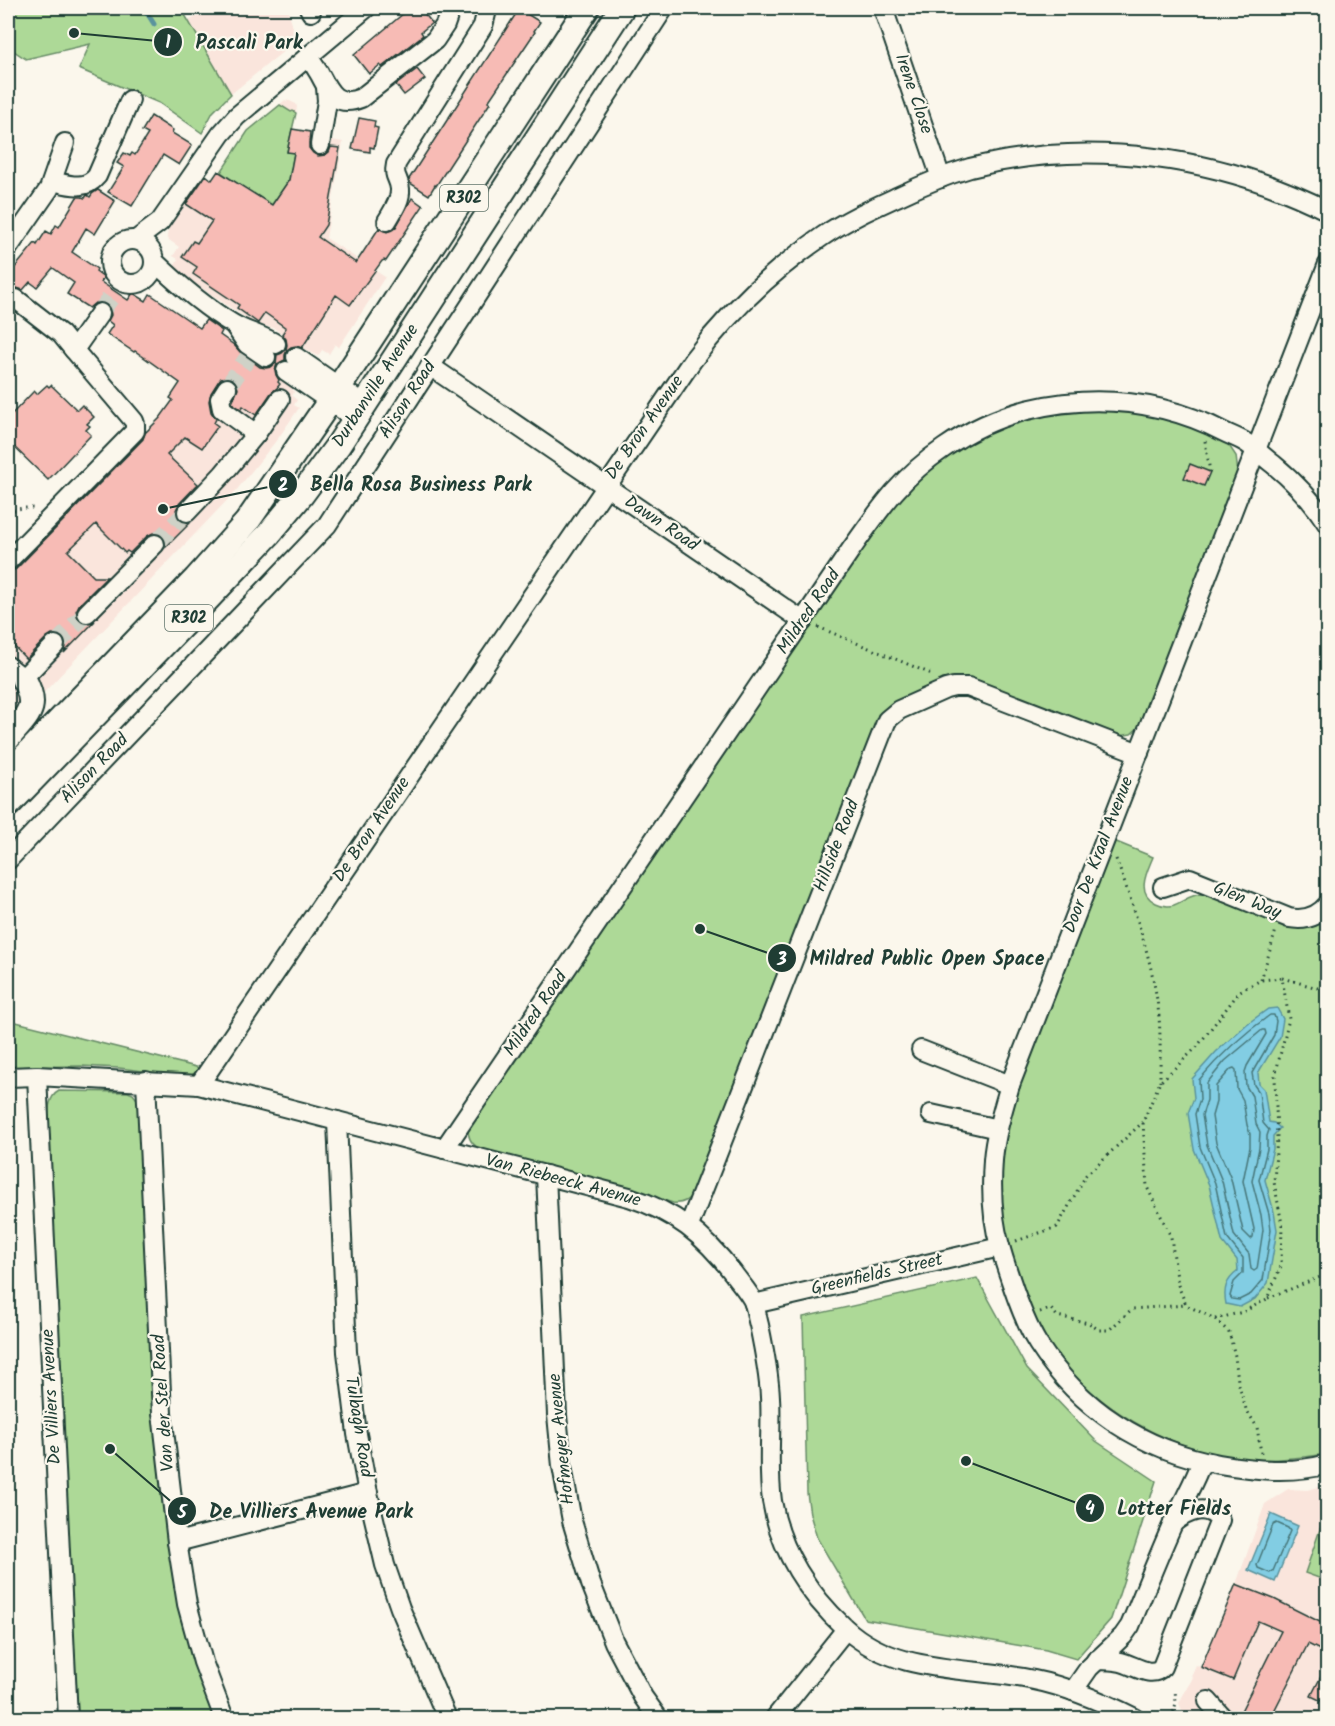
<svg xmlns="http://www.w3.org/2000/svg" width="1335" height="1726" font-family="Kalam,sans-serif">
<rect width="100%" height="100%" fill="#fbf7ec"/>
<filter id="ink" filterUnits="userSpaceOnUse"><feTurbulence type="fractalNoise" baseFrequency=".0167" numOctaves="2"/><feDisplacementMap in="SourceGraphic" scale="12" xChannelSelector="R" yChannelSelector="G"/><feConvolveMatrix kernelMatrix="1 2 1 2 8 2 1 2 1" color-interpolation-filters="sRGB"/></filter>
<g filter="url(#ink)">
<g fill="#fae5dc">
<polygon points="211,8 288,8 296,41 231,94 189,21"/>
<polygon points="285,100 287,101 288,100 296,104 297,107 293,129 310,132 310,136 343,142 326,238 385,277 339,347 335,344 329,354 322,350 318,356 301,347 274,328 255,324 176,271 177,268 174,266 178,259 173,256 179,247 169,240 167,236 169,227 184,207 182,205 202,173 212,179 218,171 221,172 248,131"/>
<polygon points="207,317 224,328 218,337 237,350 239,348 259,362 258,365 260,366 262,364 290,385 294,392 292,396 297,400 294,405 299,408 279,437 235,492 8,730 8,611 83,535 185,437 202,448 218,426 214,423 220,413 208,404 221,384 205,373 200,328"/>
<polygon points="1327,1485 1327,1718 1185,1718 1179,1703 1188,1686 1190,1683 1193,1677 1191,1676 1196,1665 1201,1667 1236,1584 1265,1504 1288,1489 1307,1490"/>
</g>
<g fill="#add997" stroke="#668b66" stroke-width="1.5">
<polygon points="8,8 181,8 231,94 213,112 202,133 159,103 79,69 90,44 26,59 8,47"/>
<polygon points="280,105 291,112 293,111 296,113 287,151 294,153 289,180 271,206 221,172 248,131"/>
<path d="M1071,410H1121L1169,418L1222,439L1228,444L1236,456L1238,474L1140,726L1131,734L1119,736L974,679C966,678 958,677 950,679C935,683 889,704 881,715L693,1194C688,1201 682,1204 673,1203L591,1177L478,1148C470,1142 468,1137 468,1128L877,526C929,458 987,423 1071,410Z"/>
<path d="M1114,841L1153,857C1147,872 1135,893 1156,903C1162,906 1168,907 1174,905C1184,901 1190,895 1201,894L1327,917V1454C1300,1458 1274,1461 1246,1459C1160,1451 1066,1393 1031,1312C1026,1301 1023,1289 1019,1278C1010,1251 1003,1226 1001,1198C999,1167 1005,1138 1011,1108Z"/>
<polygon points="8,1020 200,1068 192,1075 184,1076 119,1068 81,1066 8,1067"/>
<path d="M59,1091L128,1092L133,1094L139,1102L153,1402L161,1494L176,1583L216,1718H77L71,1623L49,1128C49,1115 46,1098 59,1091Z"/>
<polygon points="977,1278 1027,1369 1096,1441 1156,1481 1111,1619 1076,1659 1046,1650 865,1619 817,1538 810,1514 807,1493 803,1317"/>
<polygon points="1327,1509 1327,1581 1305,1573"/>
</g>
<g fill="#82cde3" stroke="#5a939d" stroke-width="1.5">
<path d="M1277,1008L1283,1019L1280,1037L1258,1073L1259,1084L1264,1089L1269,1122L1274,1123L1280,1128L1273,1136V1149L1265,1180L1274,1212L1277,1230L1268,1283L1255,1299L1240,1307L1226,1304C1223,1289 1226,1280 1238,1271L1237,1260L1222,1241L1209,1185L1194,1149L1188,1113L1194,1098L1192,1079L1216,1052L1247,1024L1268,1009Z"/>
<polygon points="1271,1514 1298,1526 1275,1582 1248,1570"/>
</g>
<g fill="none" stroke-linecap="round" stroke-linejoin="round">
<g stroke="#47777a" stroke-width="1.5">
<path d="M1270,1015H1274L1276,1021L1274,1035L1252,1073L1254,1085L1259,1092L1263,1123L1269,1130L1267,1136V1149L1259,1180L1269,1214L1271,1230L1263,1280L1251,1294L1239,1300L1232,1299L1230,1296L1234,1282L1243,1273V1258L1227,1238L1215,1183L1200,1147L1195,1114L1200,1099L1199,1080C1220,1055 1243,1034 1270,1015Z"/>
<polygon points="1262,1030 1265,1030 1266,1034 1247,1066 1245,1072 1246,1086 1252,1096 1256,1124 1260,1132 1259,1148 1252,1181 1261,1215 1263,1230 1257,1269 1254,1271 1251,1269 1249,1254 1234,1235 1222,1181 1207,1145 1202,1115 1207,1100 1207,1083 1225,1061"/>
<polygon points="1234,1068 1236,1070 1237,1089 1243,1100 1247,1125 1250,1134 1250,1147 1243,1181 1254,1229 1253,1237 1251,1239 1243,1231 1231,1179 1216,1143 1212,1116 1216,1102 1216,1086 1231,1069"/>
<polygon points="1277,1523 1288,1528 1290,1531 1273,1571 1270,1573 1258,1568 1257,1565 1273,1525"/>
</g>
<polyline stroke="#5a939d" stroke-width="5" points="144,8 154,24"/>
</g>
<g fill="#f7bbb5" stroke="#1f3d34" stroke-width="1.5">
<polygon points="410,8 420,8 432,23 421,32 423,35 382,67 380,65 369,74 354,55"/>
<polygon points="519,9 540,22 534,31 535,32 488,102 490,103 436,186 435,185 429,195 410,183 409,179"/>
<polygon points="417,69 425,79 404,95 396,85"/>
<polygon points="151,116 173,130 172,133 192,145 179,165 163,155 132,206 108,192 124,167 117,163 124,153 130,156 132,153 135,155 148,134 142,131"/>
<polygon points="359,118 375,121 374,127 378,128 374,148 370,147 370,152 352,149"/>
<polygon points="292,129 310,132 309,143 309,148 313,153 318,156 325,155 329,152 331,147 340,148 326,225 318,237 356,263 379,228 387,232 396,227 412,198 423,206 386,261 384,260 382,261 350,305 336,295 302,348 296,346 291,347 287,350 285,355 285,360 277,364 275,370 276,375 279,380 278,382 280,384 277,388 271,393 256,415 243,406 241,409 232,403 238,389 237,383 233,379 227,377 221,378 218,382 211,393 209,401 211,412 216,419 214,423 218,426 202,448 185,437 167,455 198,484 179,504 176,510 176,516 180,521 185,523 190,523 166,547 166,542 163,536 158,533 153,533 147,536 130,553 127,551 125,553 96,524 68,551 94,577 107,577 79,605 76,611 79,621 84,624 89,624 95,621 64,653 66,647 66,641 62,637 57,634 52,634 47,637 26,659 8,640 8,572 16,569 143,439 145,433 160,418 173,400 170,398 180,383 135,351 134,352 107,334 113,325 108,321 111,315 110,308 106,304 100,302 95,303 89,308 67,294 74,283 53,268 37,287 30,282 23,290 17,288 11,289 8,292 8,276 35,243 37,245 46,231 51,234 56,225 59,227 77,197 82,197 85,198 87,195 90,197 92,194 98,190 115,201 95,234 86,228 72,252 97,269 96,271 104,277 101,282 128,300 133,293 146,301 150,294 200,328 206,320 222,331 220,335 234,345 241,353 260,367 266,368 271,367 276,363 277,355 282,353 286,349 287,345 286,339 282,334 286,328 265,313 258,323 237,308 239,305 193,274 197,267 182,257 193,241 197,243 212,221 186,204 206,175 212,180 218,171 272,205 289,180 294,153 287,152"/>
<polygon points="47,385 49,387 51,385 77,410 82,405 94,417 87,424 90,426 86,430 91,435 48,480 8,441 8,418 34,391 37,394"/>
<polygon points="1190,464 1210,472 1204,486 1184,478"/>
<polygon points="1236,1584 1274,1599 1328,1626 1328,1654 1308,1644 1270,1719 1237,1719 1281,1631 1258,1621 1233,1680 1201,1667"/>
<polygon points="1328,1663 1328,1704 1311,1696"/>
</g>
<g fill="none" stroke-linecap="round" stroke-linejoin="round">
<g stroke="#cfd2c7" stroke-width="18" stroke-dasharray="18 9" stroke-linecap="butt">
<polyline points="100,313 115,291"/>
<polyline points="227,388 249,356"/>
<polyline points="155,544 187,512"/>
<polyline points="55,645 87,613"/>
</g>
<g stroke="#1f3d34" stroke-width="22">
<g id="minor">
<polyline points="309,8 311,12"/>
<polyline points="884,11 941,178"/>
<path d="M308,57C312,62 316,68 319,73C329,92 336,108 361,98L435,40L445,25L451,8"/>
<polyline points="320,145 327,101 326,87"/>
<path d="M53,181C69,185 85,191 97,176L130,100"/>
<path d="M387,221C393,211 401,200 400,189C399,177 393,178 396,164L483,26L486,14L484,8"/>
<circle cx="132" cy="262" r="22"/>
<polyline points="136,240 160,222 221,134 237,116 366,8"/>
<polyline points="8,248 49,189 65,143"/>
<path d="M155,262C179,285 204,307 233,324C246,332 262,335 276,344"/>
<path d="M1328,264L1010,1085C1003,1109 995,1135 993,1160C991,1188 992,1219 1000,1246C1003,1258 1007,1269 1011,1281C1018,1302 1026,1325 1038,1344C1080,1409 1142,1450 1219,1464C1254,1470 1292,1474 1328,1464"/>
<polyline points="16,299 61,334 74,350"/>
<polyline points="234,325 247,344 266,357"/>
<polyline points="296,357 365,405"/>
<polyline points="430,366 803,621"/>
<polyline points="286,371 356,419"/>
<polyline points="227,388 220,399 222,409 256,434"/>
<polyline points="187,512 223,474 256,434 280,399"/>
<polyline points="8,561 135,431 135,424 134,421 74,350 100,313"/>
<polyline points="87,613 155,544"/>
<polyline points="8,666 23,678 55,645"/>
<polyline points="8,860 327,525 664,8"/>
<path d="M1163,887L1190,878L1289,918C1305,921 1318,917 1328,904"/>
<polyline points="921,1050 1010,1085"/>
<polyline points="37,1076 68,1718"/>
<path d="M8,1077L37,1076L199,1085L629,1197C675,1212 704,1235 733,1273C740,1283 749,1292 754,1303C756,1310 757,1318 759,1325C764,1349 769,1373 770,1397C772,1431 767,1466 772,1501C780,1551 809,1595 845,1628C897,1676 970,1666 1034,1680C1069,1687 1103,1702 1135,1718"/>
<polyline points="146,1081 162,1413 177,1542 187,1604 203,1662 224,1718"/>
<path d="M199,1085L692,361C728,313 773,270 823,236C846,220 873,208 899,196C922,185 946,175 970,168C1088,138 1220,156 1328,211"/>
<polyline points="931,1114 998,1129"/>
<polyline points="337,1121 347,1352 357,1434 368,1493 385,1565 400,1608 447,1718"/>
<path d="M444,1149L850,551C879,510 901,477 944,448C1026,391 1136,387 1224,432C1232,436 1241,439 1248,444C1257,450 1265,458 1273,464C1295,482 1313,501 1328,525"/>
<polyline points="546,1175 557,1415 562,1466 572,1521 591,1584 614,1642 643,1697 658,1718"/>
<polyline points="689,1226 887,720 899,710 946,689 954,687 968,687 1139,753"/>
<polyline points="754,1304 1000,1247"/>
<polyline points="177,1542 368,1493"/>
<path d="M1096,1660C1104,1660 1112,1660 1121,1662C1134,1665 1151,1679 1162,1667L1220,1520C1206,1503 1188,1511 1173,1523"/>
<path d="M1073,1691L1089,1668L1123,1636L1130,1626C1145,1590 1159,1554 1175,1519C1184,1499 1195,1481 1202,1461"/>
<polyline points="1208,1701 1223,1718"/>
<polyline points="775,1718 846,1629"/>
</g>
</g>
<g stroke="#1f3d34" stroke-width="28">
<g id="major">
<path d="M8,738C28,714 40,708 23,678"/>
<polyline points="8,774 196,579 247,522 330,401 587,8"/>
<polyline points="8,805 197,610 268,535 302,494 339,444 622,8"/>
</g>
</g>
<g stroke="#1f3d34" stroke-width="3" stroke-dasharray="1.5 4.5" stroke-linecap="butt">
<polyline points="1205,441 1210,472"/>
<path d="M8,513C18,507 26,508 37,508"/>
<polyline points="818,627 934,675"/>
<path d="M1116,859C1134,908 1151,956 1158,1007C1161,1032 1160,1058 1160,1082"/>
<polyline points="1282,978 1328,991"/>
<polyline points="1261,980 1276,930"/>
<polyline points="1016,1241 1057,1227 1086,1175 1143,1122"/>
<polyline points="1268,1298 1328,1274"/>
<polyline points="1040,1312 1051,1309 1057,1316 1089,1323 1099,1330 1109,1330 1132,1309 1186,1305"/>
<polyline points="1215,1319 1243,1312 1267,1299 1281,1266 1282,1224 1274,1182 1277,1137 1275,1076 1289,1019 1282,978 1261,980 1240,991 1196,1048 1160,1082 1143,1122 1147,1187 1171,1237 1178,1285 1186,1305 1215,1319 1229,1332 1235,1356 1238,1381 1246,1409 1257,1427 1261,1453"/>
<polyline points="1146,1513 1157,1516"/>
<polyline points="1172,1718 1176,1703 1175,1689"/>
</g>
<use href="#minor" stroke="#fbf7ec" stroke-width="18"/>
<use href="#major" stroke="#fbf7ec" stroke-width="24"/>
</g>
</g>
<g text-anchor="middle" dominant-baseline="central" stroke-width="4.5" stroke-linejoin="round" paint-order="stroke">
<g fill="#fbf7ec" stroke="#61756b" stroke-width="1.5">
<rect x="440" y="185" width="48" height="26" rx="4.5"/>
<rect x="165" y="605" width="48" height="26" rx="4.5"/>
</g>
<g font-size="16" font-weight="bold" fill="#1f3d34">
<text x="464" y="198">R302</text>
<text x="189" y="618">R302</text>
</g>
<g font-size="18" fill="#1f3d34" stroke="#fbf7ec">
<text transform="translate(913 94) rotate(71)">Irene Close</text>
<text transform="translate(376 386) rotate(-57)">Durbanville Avenue</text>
<text transform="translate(408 400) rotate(-57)">Alison Road</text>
<text transform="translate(645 428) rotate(-55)">De Bron Avenue</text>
<text transform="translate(661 524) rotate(34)">Dawn Road</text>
<text transform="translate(809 612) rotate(-56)">Mildred Road</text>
<text transform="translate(95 769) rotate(-46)">Alison Road</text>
<text transform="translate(372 830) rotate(-56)">De Bron Avenue</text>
<text transform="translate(837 846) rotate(-69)">Hillside Road</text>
<text transform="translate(1099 855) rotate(-69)">Door De Kraal Avenue</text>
<text transform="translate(1247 901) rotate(22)">Glen Way</text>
<text transform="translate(536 1014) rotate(-56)">Mildred Road</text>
<text transform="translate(563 1181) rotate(15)">Van Riebeeck Avenue</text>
<text transform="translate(877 1275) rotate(-13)">Greenfields Street</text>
<text transform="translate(52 1397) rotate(-93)">De Villiers Avenue</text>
<text transform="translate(164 1403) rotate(-94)">Van der Stel Road</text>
<text transform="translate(358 1427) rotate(81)">Tulbagh Road</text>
<text transform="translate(562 1439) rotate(-96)">Hofmeyer Avenue</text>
</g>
</g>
<path fill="none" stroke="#1f3d34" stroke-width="2" d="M74 33L168 42M163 509L283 484M700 929L782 958M966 1461L1090 1508M110 1449L182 1511"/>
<g fill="#1f3d34" stroke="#fbf7ec" stroke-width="2">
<circle cx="74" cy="33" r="6"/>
<circle cx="163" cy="509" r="6"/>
<circle cx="700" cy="929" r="6"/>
<circle cx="966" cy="1461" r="6"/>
<circle cx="110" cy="1449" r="6"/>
<circle cx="168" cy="42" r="15"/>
<circle cx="283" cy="484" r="15"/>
<circle cx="782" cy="958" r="15"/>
<circle cx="1090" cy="1508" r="15"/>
<circle cx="182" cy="1511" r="15"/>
</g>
<g font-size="18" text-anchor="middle" font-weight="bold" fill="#fff">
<text x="168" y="48">1</text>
<text x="283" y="491">2</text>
<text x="782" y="965">3</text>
<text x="1090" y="1514">4</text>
<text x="182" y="1518">5</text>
</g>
<g font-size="20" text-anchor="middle" font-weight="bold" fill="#1f3d34" stroke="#fbf7ec" stroke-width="4.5" stroke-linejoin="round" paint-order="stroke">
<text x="249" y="49">Pascali Park</text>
<text x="421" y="491">Bella Rosa Business Park</text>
<text x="927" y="965">Mildred Public Open Space</text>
<text x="1174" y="1515">Lotter Fields</text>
<text x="311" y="1518">De Villiers Avenue Park</text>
</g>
<rect width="1335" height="1726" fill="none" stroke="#fbf7ec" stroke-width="30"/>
<rect x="15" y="15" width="1305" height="1696" fill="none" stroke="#1f3d34" stroke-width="2" filter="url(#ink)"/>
</svg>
